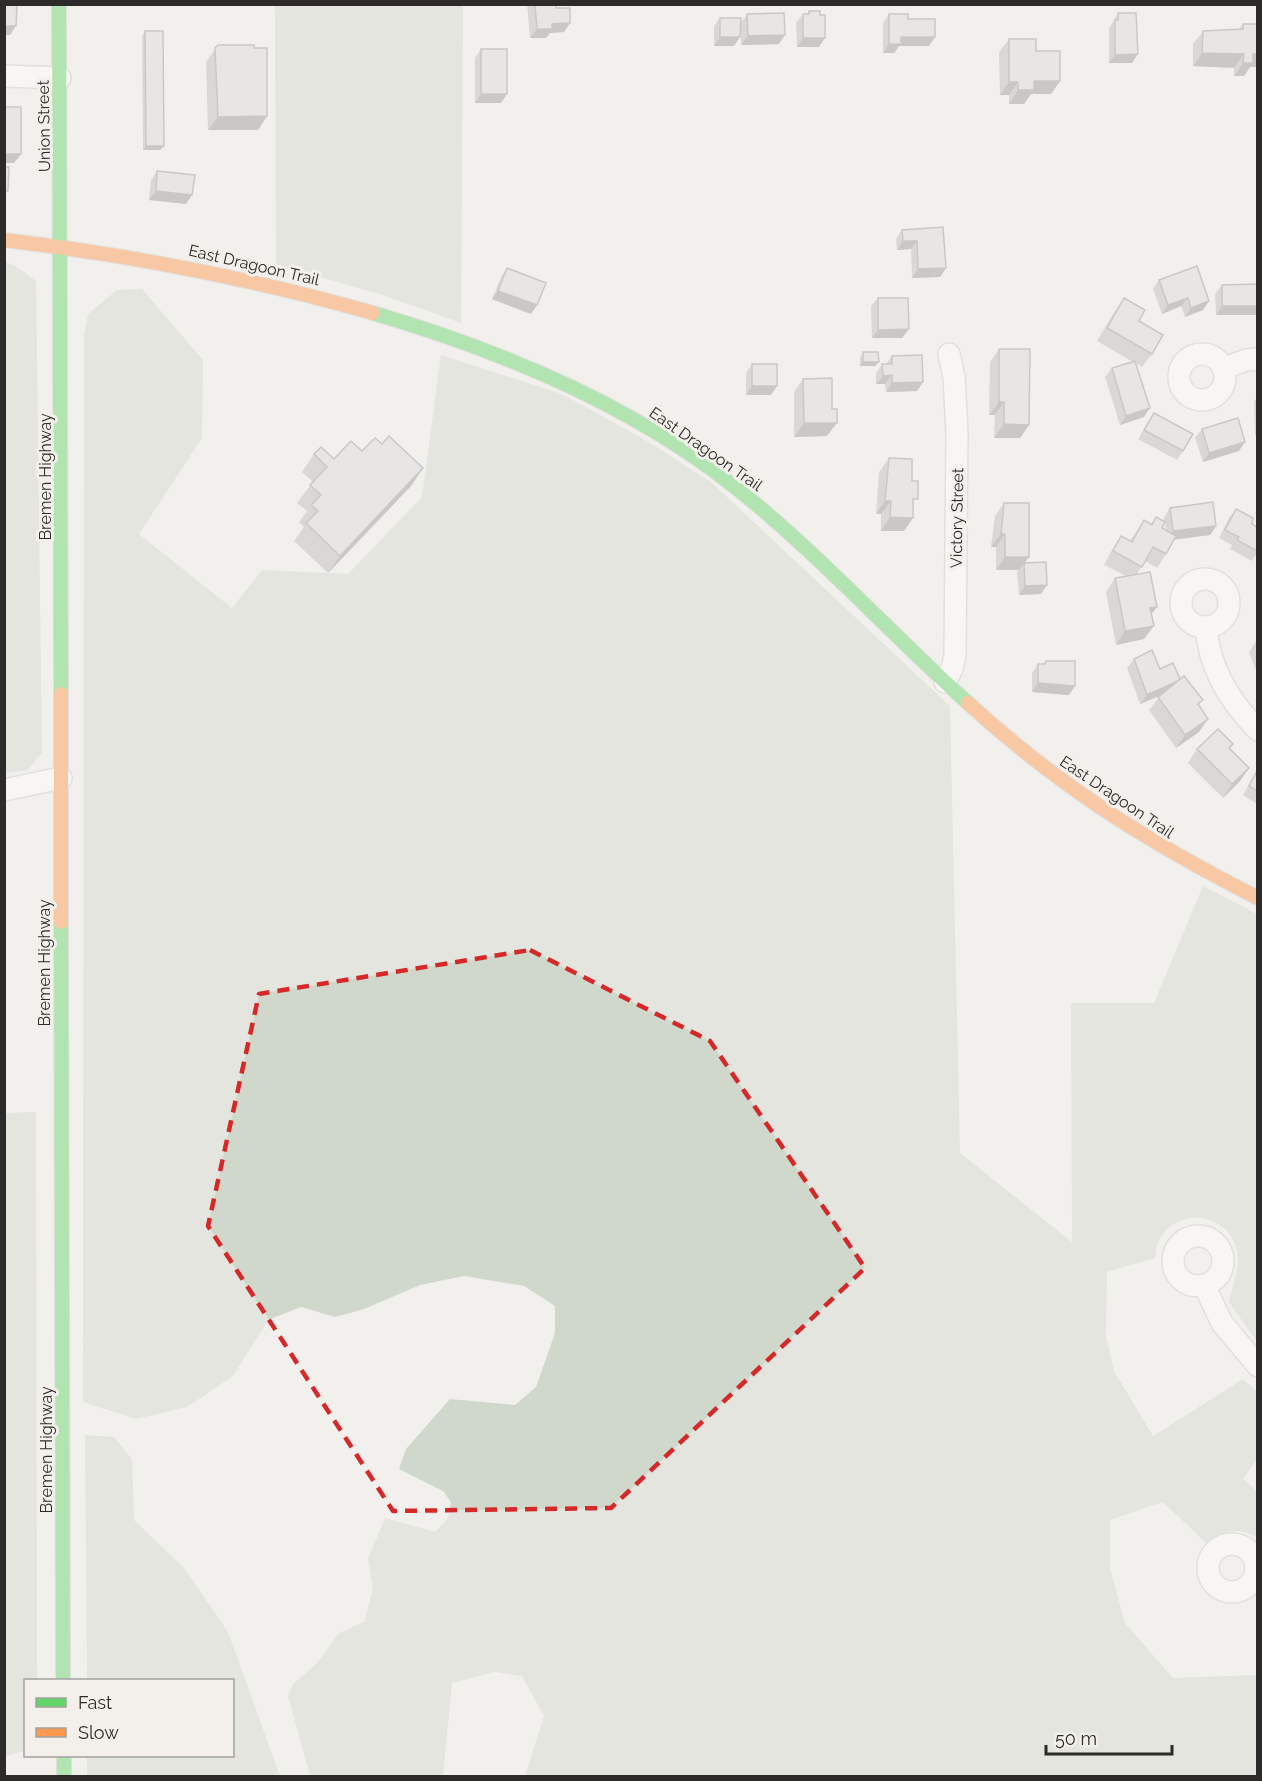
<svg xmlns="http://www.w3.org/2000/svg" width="1262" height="1781" font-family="Raleway,sans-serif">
<rect width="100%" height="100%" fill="#f2f0ed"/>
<g fill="#d0d8cc">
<polygon points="275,5 463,5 461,323 380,294 276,265"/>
<polygon points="5,262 14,265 36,281 42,752 28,770 5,773"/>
<path d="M142,289L203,360L202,438L139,534L232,608L262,570L348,574L422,497L441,355L562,394L647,441L711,482L950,706L960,1153L1072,1242L1071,1003H1154L1203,886L1257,914V1342L1229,1302C1232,1284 1241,1270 1237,1251C1230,1213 1177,1205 1159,1240C1156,1245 1156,1253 1155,1258L1107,1272L1106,1335L1114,1371L1153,1436L1243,1379L1257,1392V1459L1243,1479L1257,1491V1537C1237,1527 1224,1530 1206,1543L1163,1502L1110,1520V1568L1125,1623L1173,1678L1257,1675L1258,1772L1255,1776H525L544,1716L522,1676L495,1672L452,1683L443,1776H310L288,1696L293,1684L317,1663L339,1633L364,1622L373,1589L368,1559L385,1518L435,1532L448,1518L451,1502L443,1491L399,1469L406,1449L450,1399L515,1405L536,1387L555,1333V1306L524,1286L464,1276L420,1285L364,1309L335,1317L301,1307L268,1320L233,1376L187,1407L136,1419L83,1402L84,337L88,314L117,290Z"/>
<polygon points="36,1112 37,1680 26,1680 25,1751 5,1756 5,1113"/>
<polygon points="85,1435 114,1437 132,1459 134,1520 185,1569 228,1632 280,1776 87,1776 87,1756 232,1756 232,1680 87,1680"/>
</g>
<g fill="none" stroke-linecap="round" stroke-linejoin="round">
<g stroke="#cecccb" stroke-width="24">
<g id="street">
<polyline points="4,76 60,78"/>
<circle cx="1202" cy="377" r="23"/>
<polyline points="1224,368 1246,360 1258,359"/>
<circle cx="1205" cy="603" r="24"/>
<path d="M1206,627C1209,667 1229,701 1258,730"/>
<polyline points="945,682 952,669 955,655 957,432 954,377 949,354"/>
<polyline points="4,790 61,778"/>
<circle cx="1198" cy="1261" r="25"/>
<polyline points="1204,1285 1222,1323 1258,1366"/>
<circle cx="1232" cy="1568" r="24"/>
</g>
</g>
<g stroke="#cecccb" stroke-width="16">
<g id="fast">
<polyline points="59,4 61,694"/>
<path d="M373,313C499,350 631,404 735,487C818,553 889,632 968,703"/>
<polyline points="61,922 63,1680"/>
<polyline points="64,1756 64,1776"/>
</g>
</g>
<g stroke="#cecccb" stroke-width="16">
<g id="slow">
<path d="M4,240C129,255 251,278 373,313"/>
<polyline points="61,694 61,922"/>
<path d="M968,703C1060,787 1148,842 1258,898"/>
</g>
</g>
<use href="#street" stroke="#fdfdfc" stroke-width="21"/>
<use href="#fast" stroke="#63d668" stroke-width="14"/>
<use href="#slow" stroke="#ff974d" stroke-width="14"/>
</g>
<g fill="#bcbbbb" fill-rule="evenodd">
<polygon points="527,4 556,4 556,8 570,23 564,32 550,33 546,38 530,38"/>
<polygon points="809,11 819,47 797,47 796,23 803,14 807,14"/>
<polygon points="1118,13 1132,63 1109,63 1109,29"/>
<polygon points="747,14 779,44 741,45 741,23"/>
<polygon points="889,14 908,19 935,37 929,46 899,46 894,53 883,53 883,23"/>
<polygon points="720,18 734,46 714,46 714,26"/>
<polygon points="1243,24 1250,67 1244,76 1234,76 1234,68 1193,66 1193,44 1203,31 1239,29"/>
<polygon points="145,31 164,146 160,150 143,150 142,36"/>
<polygon points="1009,39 1036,51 1060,81 1051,94 1031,94 1024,104 1009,104 1009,95 1000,95 999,52"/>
<polygon points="218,45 254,48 267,116 258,130 208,130 206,62"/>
<polygon points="481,49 501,103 475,103 475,58"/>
<polygon points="157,171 186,204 149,200 151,180"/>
<polygon points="943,227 946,268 940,277 912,278 911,249 897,250 896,239 902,230"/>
<polygon points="1197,266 1203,310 1185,317 1181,306 1162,314 1153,289 1159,280"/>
<polygon points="507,268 537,305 531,314 492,299 501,277"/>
<polygon points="1257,284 1216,315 1215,294 1222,285"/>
<polygon points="878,298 909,329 902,338 872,338 871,306"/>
<polygon points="1124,298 1139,321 1152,354 1142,367 1136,363 1144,417 1120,425 1105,377 1112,368 1133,362 1097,341 1115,311"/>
<polygon points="999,349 1029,425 1020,438 994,438 995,415 989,415 990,362"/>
<polygon points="863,352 875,366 860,366 860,357"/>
<polygon points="892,356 923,382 917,391 886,392 885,384 876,384 876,373 882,364 886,364"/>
<polygon points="752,364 771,395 746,395 746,373"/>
<polygon points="803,379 827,436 794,437 794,392"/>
<polygon points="1257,397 1257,435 1255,435 1254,402"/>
<polygon points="1154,413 1183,451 1177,460 1138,439"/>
<polygon points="1202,429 1239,451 1203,462 1195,438"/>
<polygon points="382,444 423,468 411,486 328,573 294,541 304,527 299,522 307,511 297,503 313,482 302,472 314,454 334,459 362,451"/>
<polygon points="889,458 912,481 904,531 881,531 881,514 876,514 879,472"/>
<polygon points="1004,503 1029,557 1024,563 1041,594 1019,595 1017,572 1019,570 996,570 996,547 991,547 995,516"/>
<path d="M1170,508L1216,526L1210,535L1174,540L1166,554L1157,568L1145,561L1136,575L1151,614L1144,639L1116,645L1106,592L1115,578L1126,576L1104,565L1112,550L1121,536L1130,541L1144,520L1151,524L1156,517L1164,521V517ZM1165,523L1166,530L1162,528Z"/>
<polygon points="1236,509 1252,524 1257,527 1257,553 1252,561 1230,549 1232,545 1219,538 1229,518"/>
<polygon points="1257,640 1257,673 1249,652"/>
<polygon points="1134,659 1160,669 1180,679 1199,706 1199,732 1176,748 1149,710 1160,696 1140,704 1127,668"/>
<polygon points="1046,661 1069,695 1032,692 1032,673 1038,664 1044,664"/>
<polygon points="1230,748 1249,768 1240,781 1223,798 1188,763 1197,749"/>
<polygon points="1257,770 1257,804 1243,795"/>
</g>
<g fill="#999898">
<polygon points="570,23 564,32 550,33 546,38 530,38 537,29 552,24"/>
<polygon points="4,26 16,26 10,35 4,35"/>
<polygon points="785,35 779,44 741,45 748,36"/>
<polygon points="720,37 740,37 734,46 714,46"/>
<polygon points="901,37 935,37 929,46 899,46 894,53 883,53 889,44"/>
<polygon points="803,38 825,38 819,47 797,47"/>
<polygon points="1202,53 1244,54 1234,68 1193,66"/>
<polygon points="1138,54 1132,63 1109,63 1115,55"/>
<polygon points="1253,54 1257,54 1257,67 1250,67 1244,76 1234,76 1243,63"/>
<polygon points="1034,81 1060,81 1051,94 1031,94 1024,104 1009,104 1018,90"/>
<polygon points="1009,82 1018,82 1009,95 1000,95"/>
<polygon points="481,94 507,94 501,103 475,103"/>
<polygon points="267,116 258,130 208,130 218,117"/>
<polygon points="146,146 164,146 160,150 143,150"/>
<polygon points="4,154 21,154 14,163 4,163"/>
<polygon points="156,191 192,195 186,204 149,200"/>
<polygon points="903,241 917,241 911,249 897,250"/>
<polygon points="946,268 940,277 912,278 918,269"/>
<polygon points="498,291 537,305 531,314 492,299"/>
<polygon points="1188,298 1181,306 1162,314 1168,305"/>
<polygon points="1209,301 1203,310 1185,317 1191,308"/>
<polygon points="1222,306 1257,306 1257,315 1216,315"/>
<polygon points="909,329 902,338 872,338 878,330"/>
<polygon points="863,362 879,362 875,366 860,366"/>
<polygon points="892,375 885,384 876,384 883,376"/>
<polygon points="923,382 917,391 886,392 892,383"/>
<polygon points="752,386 777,386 771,395 746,395"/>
<polygon points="999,402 1004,402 995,415 989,415"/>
<polygon points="1150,408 1144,417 1120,425 1126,416"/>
<polygon points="804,423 837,423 827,436 794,437"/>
<polygon points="1004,424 1029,425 1020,438 994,438"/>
<polygon points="1245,442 1239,451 1203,462 1209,453"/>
<polygon points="423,468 411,486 328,573 340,556"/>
<polygon points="885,501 891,501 881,514 876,514"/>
<polygon points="890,517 913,518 904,531 881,531"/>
<polygon points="1216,526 1210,535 1167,540 1173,531"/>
<polygon points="1001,534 1005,534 996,547 991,547"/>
<polygon points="1005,557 1029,557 1019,570 996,570"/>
<polygon points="1047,585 1041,594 1019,595 1025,586"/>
<polygon points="1157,607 1147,620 1150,608"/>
<polygon points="1154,626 1144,639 1116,645 1125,631"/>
<polygon points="1181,680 1175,689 1140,704 1147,695"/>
<polygon points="1038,683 1075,686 1069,695 1032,692"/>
<polygon points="1208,719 1199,732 1176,748 1185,735"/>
<polygon points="1249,768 1240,781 1223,798 1232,784"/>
</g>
<g fill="#dbd9d9" stroke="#999898" stroke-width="1.5">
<polygon points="4,4 17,4 16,26 4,26"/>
<polygon points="535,4 556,4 556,8 570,8 570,23 552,24 552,29 537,29"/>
<polygon points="809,11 820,11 820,15 825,15 825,38 803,38 803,14 809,14"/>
<polygon points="784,13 785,35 748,36 747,14"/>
<polygon points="1118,13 1136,13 1138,54 1115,55 1115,20 1118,20"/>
<polygon points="889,14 908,14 908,19 935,19 935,37 901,37 901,44 889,44"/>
<polygon points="720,18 741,18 740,37 720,37"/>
<polygon points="1243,24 1257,24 1257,54 1253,54 1253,63 1243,63 1244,54 1202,53 1203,31 1243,29"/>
<polygon points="145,31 163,31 164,146 146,146"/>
<polygon points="1009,39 1036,39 1036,51 1060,51 1060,81 1034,81 1034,90 1018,90 1018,82 1009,82"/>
<polygon points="218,45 254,45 254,48 267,48 267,116 218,117 215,48"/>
<rect x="481" y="49" width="26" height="45"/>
<rect x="4" y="107" width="17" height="47"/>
<polygon points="4,167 9,167 8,191 4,191"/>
<polygon points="157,171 195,175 192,195 156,191"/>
<polygon points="943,227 946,268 918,269 917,241 903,241 902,230"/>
<polygon points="1197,266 1209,301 1191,308 1188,298 1168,305 1159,280"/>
<polygon points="507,268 546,283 537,305 498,291"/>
<polygon points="1257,284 1257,306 1222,306 1222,285"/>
<polygon points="878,298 908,298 909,329 878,330"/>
<polygon points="1124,298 1145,310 1139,321 1163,335 1152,354 1107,328"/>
<polygon points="999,349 1030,349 1029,425 1004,424 1004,402 999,402"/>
<polygon points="863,352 878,352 879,362 863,362"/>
<polygon points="922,355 923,382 892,383 892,375 883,376 882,364 892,364 892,356"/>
<polygon points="1135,361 1150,408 1126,416 1112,368"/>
<rect x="752" y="364" width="25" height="22"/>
<polygon points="832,378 832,409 837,409 837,423 804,423 803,379"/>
<polygon points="1154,413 1193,434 1183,451 1144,430"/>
<polygon points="1238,418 1245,442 1209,453 1202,429"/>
<polygon points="389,436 423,468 340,556 306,523 318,511 311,505 321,495 310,485 327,467 314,454 321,447 334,459 351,441 362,451 375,438 382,444"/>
<polygon points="889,458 912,459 912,481 918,481 918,499 913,499 913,518 890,517 891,501 885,501"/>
<polygon points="1213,502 1216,526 1173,531 1170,508"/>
<polygon points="1004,503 1029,503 1029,557 1005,557 1005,534 1001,534"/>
<polygon points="1236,509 1253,518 1252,524 1257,527 1257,551 1237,540 1239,537 1225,530"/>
<polygon points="1156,517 1165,522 1162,528 1176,536 1166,554 1153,547 1142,567 1113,551 1121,536 1132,542 1144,520 1152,525"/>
<polygon points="1046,562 1047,585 1025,586 1024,563"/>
<polygon points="1150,572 1157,607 1150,608 1154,626 1125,631 1115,578"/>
<polygon points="1152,650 1160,669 1173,663 1180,679 1176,682 1147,695 1134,659"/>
<polygon points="1046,661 1075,661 1075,686 1038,683 1038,664 1045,664"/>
<polygon points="1184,676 1203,700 1198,704 1208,719 1185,735 1158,697"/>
<polygon points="1218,729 1233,744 1229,748 1249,768 1232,784 1197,749"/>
<polygon points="1257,771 1257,791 1249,786"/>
</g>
<path d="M0 0H1262V1781H0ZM530,950L710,1041L865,1268L611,1508L393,1511L208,1226L259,994Z" fill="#f2f0ed" fill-opacity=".55" fill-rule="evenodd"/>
<path fill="none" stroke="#d62828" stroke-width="4.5" stroke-dasharray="12 8" stroke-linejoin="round" d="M530,950L710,1041L865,1268L611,1508L393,1511L208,1226L259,994Z"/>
<g text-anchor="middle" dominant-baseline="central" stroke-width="6" stroke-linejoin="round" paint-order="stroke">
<g font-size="16" fill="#2c2b29" stroke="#f3f0ec">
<text transform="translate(44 126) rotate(-91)">Union Street</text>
<text transform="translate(254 265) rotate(13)">East Dragoon Trail</text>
<text transform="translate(706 449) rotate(35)">East Dragoon Trail</text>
<text transform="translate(45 477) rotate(-90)">Bremen Highway</text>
<text transform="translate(957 518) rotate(-89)">Victory Street</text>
<text transform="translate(1117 797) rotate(34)">East Dragoon Trail</text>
<text transform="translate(44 963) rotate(-90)">Bremen Highway</text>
<text transform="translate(46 1450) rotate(-90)">Bremen Highway</text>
</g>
</g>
<rect width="1262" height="1781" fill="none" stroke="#2c2b29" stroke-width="12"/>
<rect x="24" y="1679" width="210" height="78" fill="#f3f0ec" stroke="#a3a19e" stroke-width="1.5"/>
<rect x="36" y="1698" width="30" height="9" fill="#63d668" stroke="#a3a19e" stroke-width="1.5"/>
<text x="78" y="1709" font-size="18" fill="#2c2b29">Fast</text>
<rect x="36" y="1728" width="30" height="9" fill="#ff974d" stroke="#a3a19e" stroke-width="1.5"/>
<text x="78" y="1739" font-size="18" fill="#2c2b29">Slow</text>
<path d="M1046 1745v9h126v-9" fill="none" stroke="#2c2b29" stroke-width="3"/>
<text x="1055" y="1745" font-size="18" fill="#2c2b29" stroke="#f3f0ec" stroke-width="4.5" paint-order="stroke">50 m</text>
</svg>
